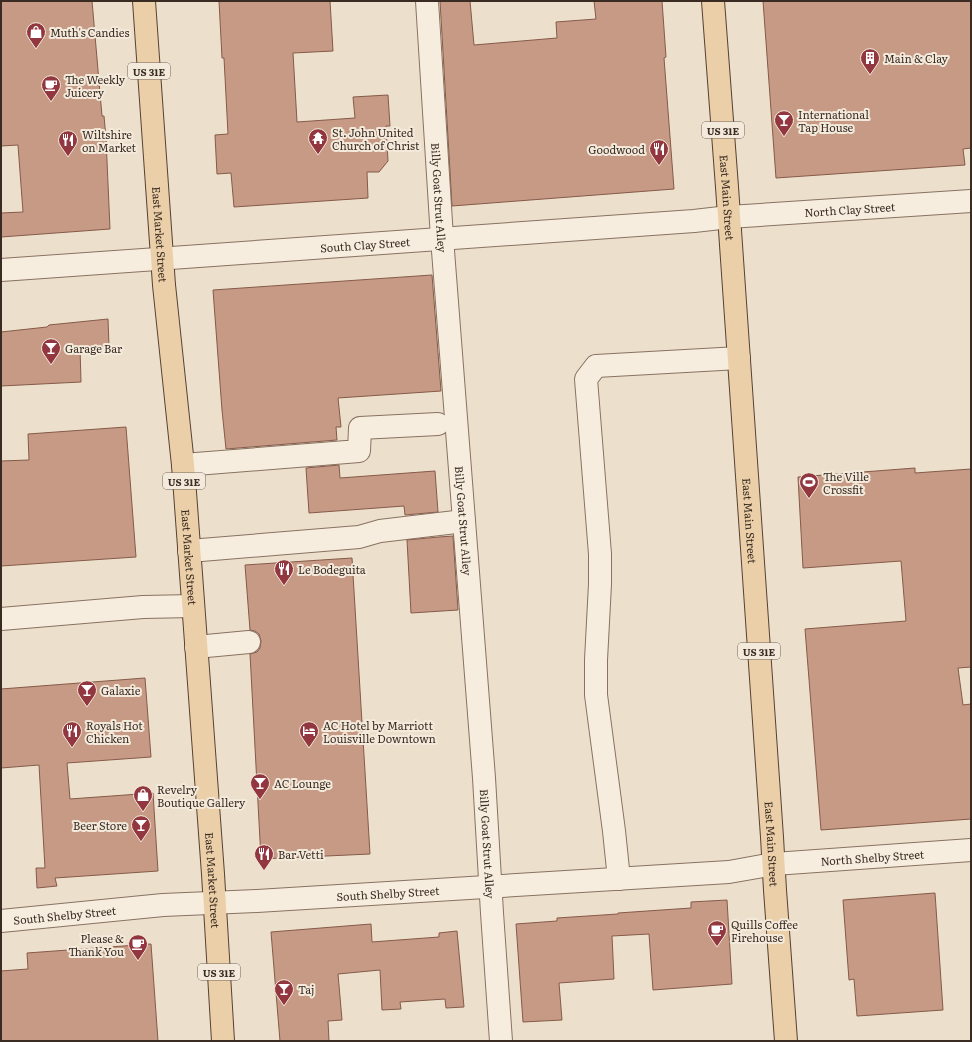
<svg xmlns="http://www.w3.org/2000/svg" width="972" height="1042" font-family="Literata,serif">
<rect width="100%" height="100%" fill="#ecdfcc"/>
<g fill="#c79a85" stroke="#855a49">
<polygon points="1,1 92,1 102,116 104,116 106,138 110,229 1,237 1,213 23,212 18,145 1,146"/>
<polygon points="219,1 330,1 333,51 293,53 297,122 355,118 353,97 388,95 390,126 386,126 388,161 379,172 367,172 368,198 234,207 231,173 217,174 215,135 228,134 224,58 222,58"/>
<polygon points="440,1 470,1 474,45 557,38 556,22 596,19 594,1 662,1 666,57 664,58 674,189 452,206"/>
<polygon points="763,1 971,1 971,148 963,149 965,165 776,178"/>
<polygon points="432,275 441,391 338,398 341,427 336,427 337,440 226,449 222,410 213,290"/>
<polygon points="108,319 109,346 80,348 81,382 1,386 1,332 47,327 49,325"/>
<polygon points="126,427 136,557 1,566 1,461 29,460 28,434"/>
<polygon points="339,465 340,478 435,471 438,512 405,515 404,506 309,513 306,468"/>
<polygon points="915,468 915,473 971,469 971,667 958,668 963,705 971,704 971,819 821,830 805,629 906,621 901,561 803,568 798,477"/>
<polygon points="453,536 458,610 411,613 407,540 439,537"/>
<polygon points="352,558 370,854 261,859 250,654 257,652 260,648 261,641 259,634 255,631 250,630 245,565"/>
<polygon points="145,678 151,757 67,763 70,799 153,793 158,871 55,878 57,886 37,888 36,868 45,868 39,765 1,768 1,689"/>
<polygon points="935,893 943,1010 857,1016 854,979 849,980 843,900"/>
<polygon points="727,900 732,984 653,990 649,934 612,936 614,979 559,983 562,1020 523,1022 516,924 557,921 557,918 618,914 618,913 691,908 691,902"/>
<polygon points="371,924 372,942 439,937 439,933 457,931 464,1007 446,1008 445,999 400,1002 401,1009 382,1010 380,970 338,974 342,1020 328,1021 329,1041 280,1041 271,932"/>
<polygon points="151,944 158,1041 1,1041 1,971 28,969 27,953"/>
</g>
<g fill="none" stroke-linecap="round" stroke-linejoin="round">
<g stroke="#887261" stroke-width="24">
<g id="minor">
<path id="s1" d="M427,1L442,238L484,778L492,913L501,1041"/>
<path id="s2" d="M1,270L694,221L729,217L971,201"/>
<polyline points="183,465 359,451 360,428 438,424"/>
<polyline points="189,551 359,537 380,531 464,521"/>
<polyline points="1,619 143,607 193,606"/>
<polyline points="196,647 249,642"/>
<polyline points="619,879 614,831 596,695 596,660 600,584 600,554 586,379 596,366 739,358"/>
<path id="s3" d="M1,921L163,905L257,901L729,872L774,864L971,850"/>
</g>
</g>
<g stroke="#574134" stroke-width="24">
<g id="major">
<path id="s4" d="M144,1L164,285L183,465L213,874L223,1041"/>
<path id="s5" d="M713,1L727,187L772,837L775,890L786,1041"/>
</g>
</g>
<use href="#minor" stroke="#f7eddf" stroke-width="22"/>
<use href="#major" stroke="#ebcfa8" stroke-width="22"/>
</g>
<defs>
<g id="shop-pin" transform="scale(1)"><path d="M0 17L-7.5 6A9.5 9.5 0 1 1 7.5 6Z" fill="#923640" stroke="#f4eadb"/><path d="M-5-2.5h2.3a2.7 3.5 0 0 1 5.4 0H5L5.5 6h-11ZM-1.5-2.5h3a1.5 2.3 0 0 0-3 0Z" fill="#fff"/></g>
<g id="building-pin" transform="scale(1)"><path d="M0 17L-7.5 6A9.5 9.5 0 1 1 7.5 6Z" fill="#923640" stroke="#f4eadb"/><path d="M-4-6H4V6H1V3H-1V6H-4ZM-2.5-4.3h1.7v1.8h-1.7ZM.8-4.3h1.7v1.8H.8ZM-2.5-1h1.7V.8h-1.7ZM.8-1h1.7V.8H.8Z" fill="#fff"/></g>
<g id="cafe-pin" transform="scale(1)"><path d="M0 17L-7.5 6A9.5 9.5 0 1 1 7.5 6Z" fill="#923640" stroke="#f4eadb"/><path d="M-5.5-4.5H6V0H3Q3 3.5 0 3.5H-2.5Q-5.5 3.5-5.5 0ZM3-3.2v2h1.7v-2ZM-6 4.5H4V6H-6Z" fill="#fff"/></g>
<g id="bar-pin" transform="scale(1)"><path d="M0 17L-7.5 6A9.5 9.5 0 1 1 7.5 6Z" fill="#923640" stroke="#f4eadb"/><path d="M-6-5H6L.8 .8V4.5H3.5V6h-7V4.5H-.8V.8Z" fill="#fff"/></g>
<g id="temple-pin" transform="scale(1)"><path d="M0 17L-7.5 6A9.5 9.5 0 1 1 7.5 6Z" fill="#923640" stroke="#f4eadb"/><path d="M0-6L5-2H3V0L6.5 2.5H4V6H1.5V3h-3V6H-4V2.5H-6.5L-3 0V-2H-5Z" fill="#fff"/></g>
<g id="restaurant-pin" transform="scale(1)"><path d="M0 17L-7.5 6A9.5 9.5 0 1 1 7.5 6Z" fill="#923640" stroke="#f4eadb"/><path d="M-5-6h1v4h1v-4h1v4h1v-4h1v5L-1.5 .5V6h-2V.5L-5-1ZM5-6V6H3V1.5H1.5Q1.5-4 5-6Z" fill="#fff"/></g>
<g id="stadium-pin" transform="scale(1)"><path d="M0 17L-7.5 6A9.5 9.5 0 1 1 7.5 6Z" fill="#923640" stroke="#f4eadb"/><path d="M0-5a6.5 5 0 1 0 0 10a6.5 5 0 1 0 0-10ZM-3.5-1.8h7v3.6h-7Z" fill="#fff"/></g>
<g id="hotel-pin" transform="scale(1)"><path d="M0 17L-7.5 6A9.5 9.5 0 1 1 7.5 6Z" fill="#923640" stroke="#f4eadb"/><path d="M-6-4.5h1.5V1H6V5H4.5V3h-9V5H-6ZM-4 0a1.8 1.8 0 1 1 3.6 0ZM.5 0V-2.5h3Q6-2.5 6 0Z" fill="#fff"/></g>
</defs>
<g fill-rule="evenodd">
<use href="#shop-pin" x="36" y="32"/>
<use href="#building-pin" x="870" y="58"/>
<use href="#cafe-pin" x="51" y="85"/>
<use href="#bar-pin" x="784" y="120"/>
<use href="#temple-pin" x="318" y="138"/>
<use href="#restaurant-pin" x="68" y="140"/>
<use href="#restaurant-pin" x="659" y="149"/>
<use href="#bar-pin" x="51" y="348"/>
<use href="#stadium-pin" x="809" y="482"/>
<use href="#restaurant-pin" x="284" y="569"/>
<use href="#bar-pin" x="87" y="690"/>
<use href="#restaurant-pin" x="72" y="731"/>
<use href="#hotel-pin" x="309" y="731"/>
<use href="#bar-pin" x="260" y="783"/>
<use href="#shop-pin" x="143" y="795"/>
<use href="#bar-pin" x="141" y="825"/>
<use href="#restaurant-pin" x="264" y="854"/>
<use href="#cafe-pin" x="717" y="930"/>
<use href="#cafe-pin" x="138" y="944"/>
<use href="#bar-pin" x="284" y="989"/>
</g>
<g text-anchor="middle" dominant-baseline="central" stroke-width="4" stroke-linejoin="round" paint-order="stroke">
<g fill="#f4eadb" stroke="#72655a" stroke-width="1">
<rect x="128" y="63" width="42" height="16" rx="3"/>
<rect x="702" y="122" width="42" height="16" rx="3"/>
<rect x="163" y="473" width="42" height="16" rx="3"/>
<rect x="738" y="643" width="42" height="16" rx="3"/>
<rect x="198" y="964" width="42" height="16" rx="3"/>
</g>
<g font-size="10" font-weight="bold" fill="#3a2c23">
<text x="149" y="71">US 31E</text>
<text x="723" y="130">US 31E</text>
<text x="184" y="481">US 31E</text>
<text x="759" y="651">US 31E</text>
<text x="219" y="972">US 31E</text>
</g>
<g font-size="11" fill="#3a2c23" stroke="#f4eadb" text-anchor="start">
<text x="50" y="32">Muth's Candies</text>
<text x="884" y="58">Main &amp; Clay</text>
<text x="65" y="79">The Weekly<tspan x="65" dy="13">Juicery</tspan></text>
<text x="798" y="114">International<tspan x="798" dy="13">Tap House</tspan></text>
<text x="332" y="132">St. John United<tspan x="332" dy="13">Church of Christ</tspan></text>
<text x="82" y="134">Wiltshire<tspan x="82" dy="13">on Market</tspan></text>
<text x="645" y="149" text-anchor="end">Goodwood</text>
<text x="65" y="348">Garage Bar</text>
<text x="823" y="476">The Ville<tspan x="823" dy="13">Crossfit</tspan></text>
<text x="298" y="569">Le Bodeguita</text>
<text x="101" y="690">Galaxie</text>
<text x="86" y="725">Royals Hot<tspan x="86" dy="13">Chicken</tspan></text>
<text x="323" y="725">AC Hotel by Marriott<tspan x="323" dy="13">Louisville Downtown</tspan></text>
<text x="274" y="783">AC Lounge</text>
<text x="157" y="789">Revelry<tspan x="157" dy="13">Boutique Gallery</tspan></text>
<text x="127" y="825" text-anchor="end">Beer Store</text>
<text x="278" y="854">Bar Vetti</text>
<text x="731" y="924">Quills Coffee<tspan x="731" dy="13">Firehouse</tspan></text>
<text x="124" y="938" text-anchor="end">Please &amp;<tspan x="124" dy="13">Thank You</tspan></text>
<text x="298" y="989">Taj</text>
</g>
<g font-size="11" fill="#3a2c23" stroke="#f4eadb">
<text stroke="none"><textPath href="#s1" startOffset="197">Billy Goat Strut Alley</textPath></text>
<text stroke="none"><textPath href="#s5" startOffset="197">East Main Street</textPath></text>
<text stroke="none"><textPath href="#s2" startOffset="851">North Clay Street</textPath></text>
<text stroke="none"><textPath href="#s4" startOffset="234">East Market Street</textPath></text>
<text stroke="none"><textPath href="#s2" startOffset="365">South Clay Street</textPath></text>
<text stroke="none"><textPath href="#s1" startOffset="521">Billy Goat Strut Alley</textPath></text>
<text stroke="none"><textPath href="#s5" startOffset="521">East Main Street</textPath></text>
<text stroke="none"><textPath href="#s4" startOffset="558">East Market Street</textPath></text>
<text stroke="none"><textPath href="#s1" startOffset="845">Billy Goat Strut Alley</textPath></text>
<text stroke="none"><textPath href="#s5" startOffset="845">East Main Street</textPath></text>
<text stroke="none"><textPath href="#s3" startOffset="874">North Shelby Street</textPath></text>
<text stroke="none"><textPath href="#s4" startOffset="882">East Market Street</textPath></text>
<text stroke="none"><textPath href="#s3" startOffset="388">South Shelby Street</textPath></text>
<text stroke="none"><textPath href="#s3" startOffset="64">South Shelby Street</textPath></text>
</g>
</g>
<rect width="972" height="1042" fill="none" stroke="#3a2c23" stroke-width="4"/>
</svg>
